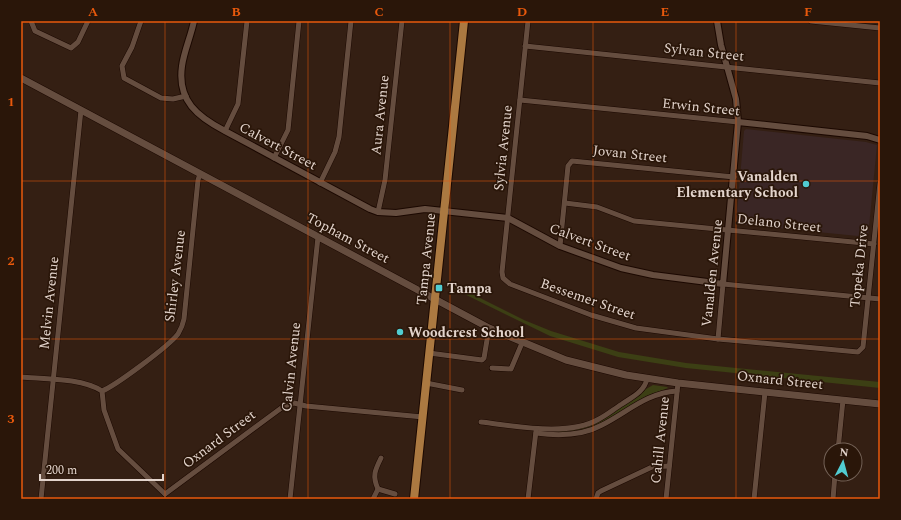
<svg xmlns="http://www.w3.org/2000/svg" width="901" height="520" font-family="Spectral,serif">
<rect width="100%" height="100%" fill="#341f13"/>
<polygon fill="#3a2625" points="746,129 866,142 877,145 868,237 736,224 744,131"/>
<g fill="#3c3f14">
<polygon points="446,281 524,320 551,331 619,352 686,363 880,382 880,388 686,368 618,357 550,336 446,285"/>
<polygon points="653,385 667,387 668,388 646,396 603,422 585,430 566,433 544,432 544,430 581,427"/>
</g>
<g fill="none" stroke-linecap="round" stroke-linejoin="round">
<g stroke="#1b0801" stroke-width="6">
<g id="minor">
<polyline points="31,21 35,31 71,48 78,42 88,21"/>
<polyline points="141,21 132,47 122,66 124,78 161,98 173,99 186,96"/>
<polyline points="528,21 502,272 503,278 510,284 591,315 636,328 718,339 858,352 863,347 880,183"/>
<polyline points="811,21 880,28"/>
<polyline points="525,46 880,83"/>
<polyline points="520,100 738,122"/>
<polyline points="225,131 238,104 247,21"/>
<polyline points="274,158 288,130 299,21"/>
<polyline points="320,183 335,152 339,137 351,21"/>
<polyline points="565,203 597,207 634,221 874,244"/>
<polyline points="378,212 385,180 402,21"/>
<polyline points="560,246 568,166 572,161 734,177"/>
<polyline points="718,339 723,284 880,299"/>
<polyline points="429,353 482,360 484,358 489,328"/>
<polyline points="492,368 511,369 522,343"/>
<path d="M21,377C45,379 82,378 102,391L104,410L118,449L165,494"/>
<polyline points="426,383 462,390"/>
<path d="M102,391C115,386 169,346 178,334C181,329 183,324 184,319L198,180L200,174"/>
<path d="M481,422C516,426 568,437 599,419C607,415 614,409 622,404C632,397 644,392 647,379"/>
<path d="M536,433C558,436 582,436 602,425C628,412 646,393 677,391"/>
<polyline points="838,450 843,400"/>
<polyline points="378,489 395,494"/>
<polyline points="165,494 284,406 294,403 306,406 423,417"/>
<polyline points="41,499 81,110"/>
<polyline points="290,499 318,237"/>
<path d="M373,499L378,489C372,476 375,470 381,458"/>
<polyline points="528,499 536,431"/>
<polyline points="596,499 598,493 601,491 652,467 669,466"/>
<polyline points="666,499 678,383"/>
<polyline points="754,499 765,392"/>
<polyline points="833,499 835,474"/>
</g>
</g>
<g stroke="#1b0801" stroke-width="8">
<g id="tertiary">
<path d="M194,21C191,36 184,51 182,66C177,101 198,117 225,131L370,209L378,212L396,213L425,209L508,218L560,246L621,268L653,275L723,284L738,122L736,99L721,45L717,21"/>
<polyline points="738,122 867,136 880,140"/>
</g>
</g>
<g stroke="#1b0801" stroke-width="8">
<polyline id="secondary" points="21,78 489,328 566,360 626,375 678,383 880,404"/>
</g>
<g stroke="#1b0801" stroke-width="10">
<polyline id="primary" points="414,499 464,21"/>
</g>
<use href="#minor" stroke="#654d3f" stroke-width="5"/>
<use href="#tertiary" stroke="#654d3f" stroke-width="6"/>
<use href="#secondary" stroke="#654d3f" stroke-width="7"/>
<use href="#primary" stroke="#ab7941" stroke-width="8"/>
</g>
<path fill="none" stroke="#e8590c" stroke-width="1" stroke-opacity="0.55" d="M165,21V499M308,21V499M450,21V499M593,21V499M736,21V499M21,181H880M21,339H880"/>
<g fill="#51ccd1" stroke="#2a1609" stroke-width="1.5">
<circle cx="806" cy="184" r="4"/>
<rect x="435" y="284" width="8" height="8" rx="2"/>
<circle cx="400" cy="332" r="4"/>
</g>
<g text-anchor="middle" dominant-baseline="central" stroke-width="3.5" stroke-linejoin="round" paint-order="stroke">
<g font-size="14" fill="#e3d4cc" stroke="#2a1609">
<text transform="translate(704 52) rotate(6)">Sylvan Street</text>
<text transform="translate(701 107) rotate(6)">Erwin Street</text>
<text transform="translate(380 115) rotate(-84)">Aura Avenue</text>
<text transform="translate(278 146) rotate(28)">Calvert Street</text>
<text transform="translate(503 148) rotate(-84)">Sylvia Avenue</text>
<text transform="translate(630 154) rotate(6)">Jovan Street</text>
<text transform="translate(779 223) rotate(6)">Delano Street</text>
<text transform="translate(348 238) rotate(28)">Topham Street</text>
<text transform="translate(590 242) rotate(20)">Calvert Street</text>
<text transform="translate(426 259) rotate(-84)">Tampa Avenue</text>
<text transform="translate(859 266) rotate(-84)">Topeka Drive</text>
<text transform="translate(712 273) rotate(-84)">Vanalden Avenue</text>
<text transform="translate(175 276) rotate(-83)">Shirley Avenue</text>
<text transform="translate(588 299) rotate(19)">Bessemer Street</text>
<text transform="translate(49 303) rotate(-84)">Melvin Avenue</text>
<text transform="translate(291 367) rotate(-84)">Calvin Avenue</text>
<text transform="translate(780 380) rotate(6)">Oxnard Street</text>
<text transform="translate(219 439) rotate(-37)">Oxnard Street</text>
<text transform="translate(660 440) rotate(-84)">Cahill Avenue</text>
</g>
<g font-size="14" font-weight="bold" fill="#e3d4cc" stroke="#2a1609" text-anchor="start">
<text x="798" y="176" text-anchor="end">Vanalden<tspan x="798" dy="16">Elementary School</tspan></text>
<text x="447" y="288">Tampa</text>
<text x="408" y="332">Woodcrest School</text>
</g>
</g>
<rect width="901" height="520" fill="none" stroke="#2a1609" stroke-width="44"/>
<g transform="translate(843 462) rotate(6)"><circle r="19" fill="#2a1609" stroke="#746257"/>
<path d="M0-3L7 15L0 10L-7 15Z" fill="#51ccd1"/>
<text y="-6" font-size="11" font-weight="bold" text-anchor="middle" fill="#e3d4cc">N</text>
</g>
<path d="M40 474v6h123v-6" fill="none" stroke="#e3d4cc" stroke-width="2"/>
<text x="46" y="474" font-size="12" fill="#e3d4cc" stroke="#2a1609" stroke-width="3" paint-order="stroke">200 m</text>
<rect x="22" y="22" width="857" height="476" fill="none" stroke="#e8590c" stroke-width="1.5"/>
<g font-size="13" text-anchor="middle" font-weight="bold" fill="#e8590c">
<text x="93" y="16">A</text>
<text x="236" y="16">B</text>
<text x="379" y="16">C</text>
<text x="522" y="16">D</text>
<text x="665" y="16">E</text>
<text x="808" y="16">F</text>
<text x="11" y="106">1</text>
<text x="11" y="265">2</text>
<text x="11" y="423">3</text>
</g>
</svg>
